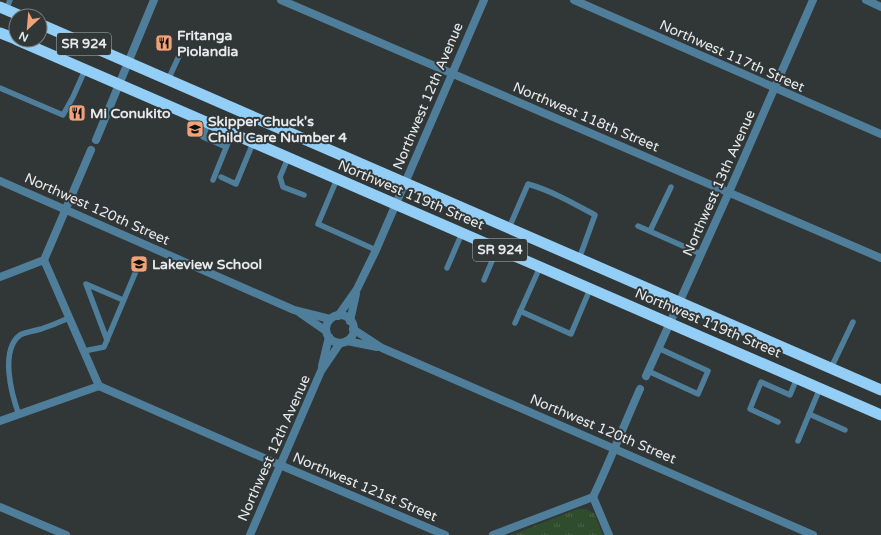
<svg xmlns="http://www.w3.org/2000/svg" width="881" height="535" font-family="'Varela Round',sans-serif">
<defs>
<pattern id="park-tufts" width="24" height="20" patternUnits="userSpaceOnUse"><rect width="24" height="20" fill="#2f4c2d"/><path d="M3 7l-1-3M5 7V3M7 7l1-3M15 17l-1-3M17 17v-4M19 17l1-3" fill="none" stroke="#4d664c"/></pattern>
</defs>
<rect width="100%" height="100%" fill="#313637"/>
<polygon fill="url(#park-tufts)" points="577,509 586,509 594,513 603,535 512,535"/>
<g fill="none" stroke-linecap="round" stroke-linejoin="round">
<g stroke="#4f7e9b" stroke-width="5.5">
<polyline points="6,10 10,0"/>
<polyline points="168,80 179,56"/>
<polyline points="0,88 63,115 73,97 85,70"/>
<polyline points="208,123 203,137 226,147"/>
<polyline points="288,158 280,177 283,187 304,195"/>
<polyline points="221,177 236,184 253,143"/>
<polyline points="337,179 318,224 376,250"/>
<polyline points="213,180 232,133"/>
<polyline points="638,226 701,254"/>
<path d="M509,228L528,184C552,191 573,203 595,215L579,259"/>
<polyline points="650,231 671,187"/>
<polyline points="447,268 462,233"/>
<polyline points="484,280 497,249"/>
<polyline points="520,311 571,334 590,289"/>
<polyline points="515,323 540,267"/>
<polyline points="107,340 86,284 123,300"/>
<polyline points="84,351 104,347 139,264"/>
<polyline points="831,368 853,322"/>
<polyline points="648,371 698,394 708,371 658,348"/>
<polyline points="809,414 845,430"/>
<path d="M19,415C11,393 0,350 20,335C26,332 34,331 41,329C50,326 60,322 69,318"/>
<polyline points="778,422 750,409 761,382 790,395 797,378"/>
<polyline points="798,441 820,388"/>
</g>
<g stroke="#4f7e9b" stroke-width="8">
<polyline points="281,0 881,258"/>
<polyline points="574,0 881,134"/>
<polyline points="866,0 881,7"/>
<polyline points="96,140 154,0"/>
<polyline points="0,181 294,310 330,319"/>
<polyline points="44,260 99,386"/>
<polyline points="0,277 44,260 91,150"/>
<polyline points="300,313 326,331"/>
<polyline points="353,329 382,348 813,535"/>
<polyline points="347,341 377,347"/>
<polyline points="646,376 729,192 813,0"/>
<polyline points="99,386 280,465 445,535"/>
<polyline points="0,421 99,386"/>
<polyline points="593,497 609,535"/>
<polyline points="0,507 66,535"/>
<path d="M493,535L593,497C610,461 624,425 640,389"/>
</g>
<g stroke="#4f7e9b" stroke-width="8">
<circle cx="340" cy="329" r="14"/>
<polyline points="338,316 357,289 376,250 484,0"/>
<polyline points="350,321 356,294"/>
<polyline points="322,366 329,337"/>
<polyline points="250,535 321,371 340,343"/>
</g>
<g stroke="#92cef5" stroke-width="11">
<polyline points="0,7 21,16"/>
<polyline points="40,24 881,390"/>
<polyline points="0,33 16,39"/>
<polyline points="17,40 881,415"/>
</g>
</g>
<defs>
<g id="restaurant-square" transform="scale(0.9)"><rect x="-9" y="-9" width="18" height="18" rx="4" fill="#f0a279" stroke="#313637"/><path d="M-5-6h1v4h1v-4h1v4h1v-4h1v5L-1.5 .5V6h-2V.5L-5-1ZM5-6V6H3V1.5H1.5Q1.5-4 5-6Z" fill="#111"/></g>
<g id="school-square" transform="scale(0.9)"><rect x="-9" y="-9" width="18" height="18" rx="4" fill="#f0a279" stroke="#313637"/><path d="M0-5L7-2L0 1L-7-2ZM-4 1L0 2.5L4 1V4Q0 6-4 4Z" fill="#111"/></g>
</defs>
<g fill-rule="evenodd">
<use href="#restaurant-square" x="164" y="43"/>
<use href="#restaurant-square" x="77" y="113"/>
<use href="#school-square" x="195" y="129"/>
<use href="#school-square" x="139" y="264"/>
</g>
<g text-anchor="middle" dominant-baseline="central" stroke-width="4" stroke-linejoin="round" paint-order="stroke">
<g fill="#313637" stroke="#b0b4b5" stroke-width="1">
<rect x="57" y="33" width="54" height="22" rx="3"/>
<rect x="473" y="239" width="54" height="22" rx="3"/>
</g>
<g font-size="13" font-weight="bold" fill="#e7eaeb">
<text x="84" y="44">SR 924</text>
<text x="500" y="250">SR 924</text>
</g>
<g font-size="14" font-weight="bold" fill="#e7eaeb" stroke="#313637" text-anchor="start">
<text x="177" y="35">Fritanga<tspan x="177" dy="16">Piolandia</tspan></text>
<text x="90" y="113">Mi Conukito</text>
<text x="208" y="121">Skipper Chuck's<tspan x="208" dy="16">Child Care Number 4</tspan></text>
<text x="152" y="264">Lakeview School</text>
</g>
<g font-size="14" fill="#e7eaeb" stroke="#313637">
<text transform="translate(732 56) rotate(24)">Northwest 117th Street</text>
<text transform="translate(428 96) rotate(-67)">Northwest 12th Avenue</text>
<text transform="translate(586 117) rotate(23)">Northwest 118th Street</text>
<text transform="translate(719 183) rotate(-66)">Northwest 13th Avenue</text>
<text transform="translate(411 195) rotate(23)">Northwest 119th Street</text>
<text transform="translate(97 209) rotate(24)">Northwest 120th Street</text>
<text transform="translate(708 323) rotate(23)">Northwest 119th Street</text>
<text transform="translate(603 429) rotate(23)">Northwest 120th Street</text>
<text transform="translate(274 448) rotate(-66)">Northwest 12th Avenue</text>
<text transform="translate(365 487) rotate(23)">Northwest 121st Street</text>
</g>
</g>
<g transform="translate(28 28) rotate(206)"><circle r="19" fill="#313637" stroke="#7a7e7f"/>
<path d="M0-3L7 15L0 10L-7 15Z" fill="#f0a279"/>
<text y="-6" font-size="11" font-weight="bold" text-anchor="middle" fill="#e7eaeb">N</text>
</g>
</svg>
